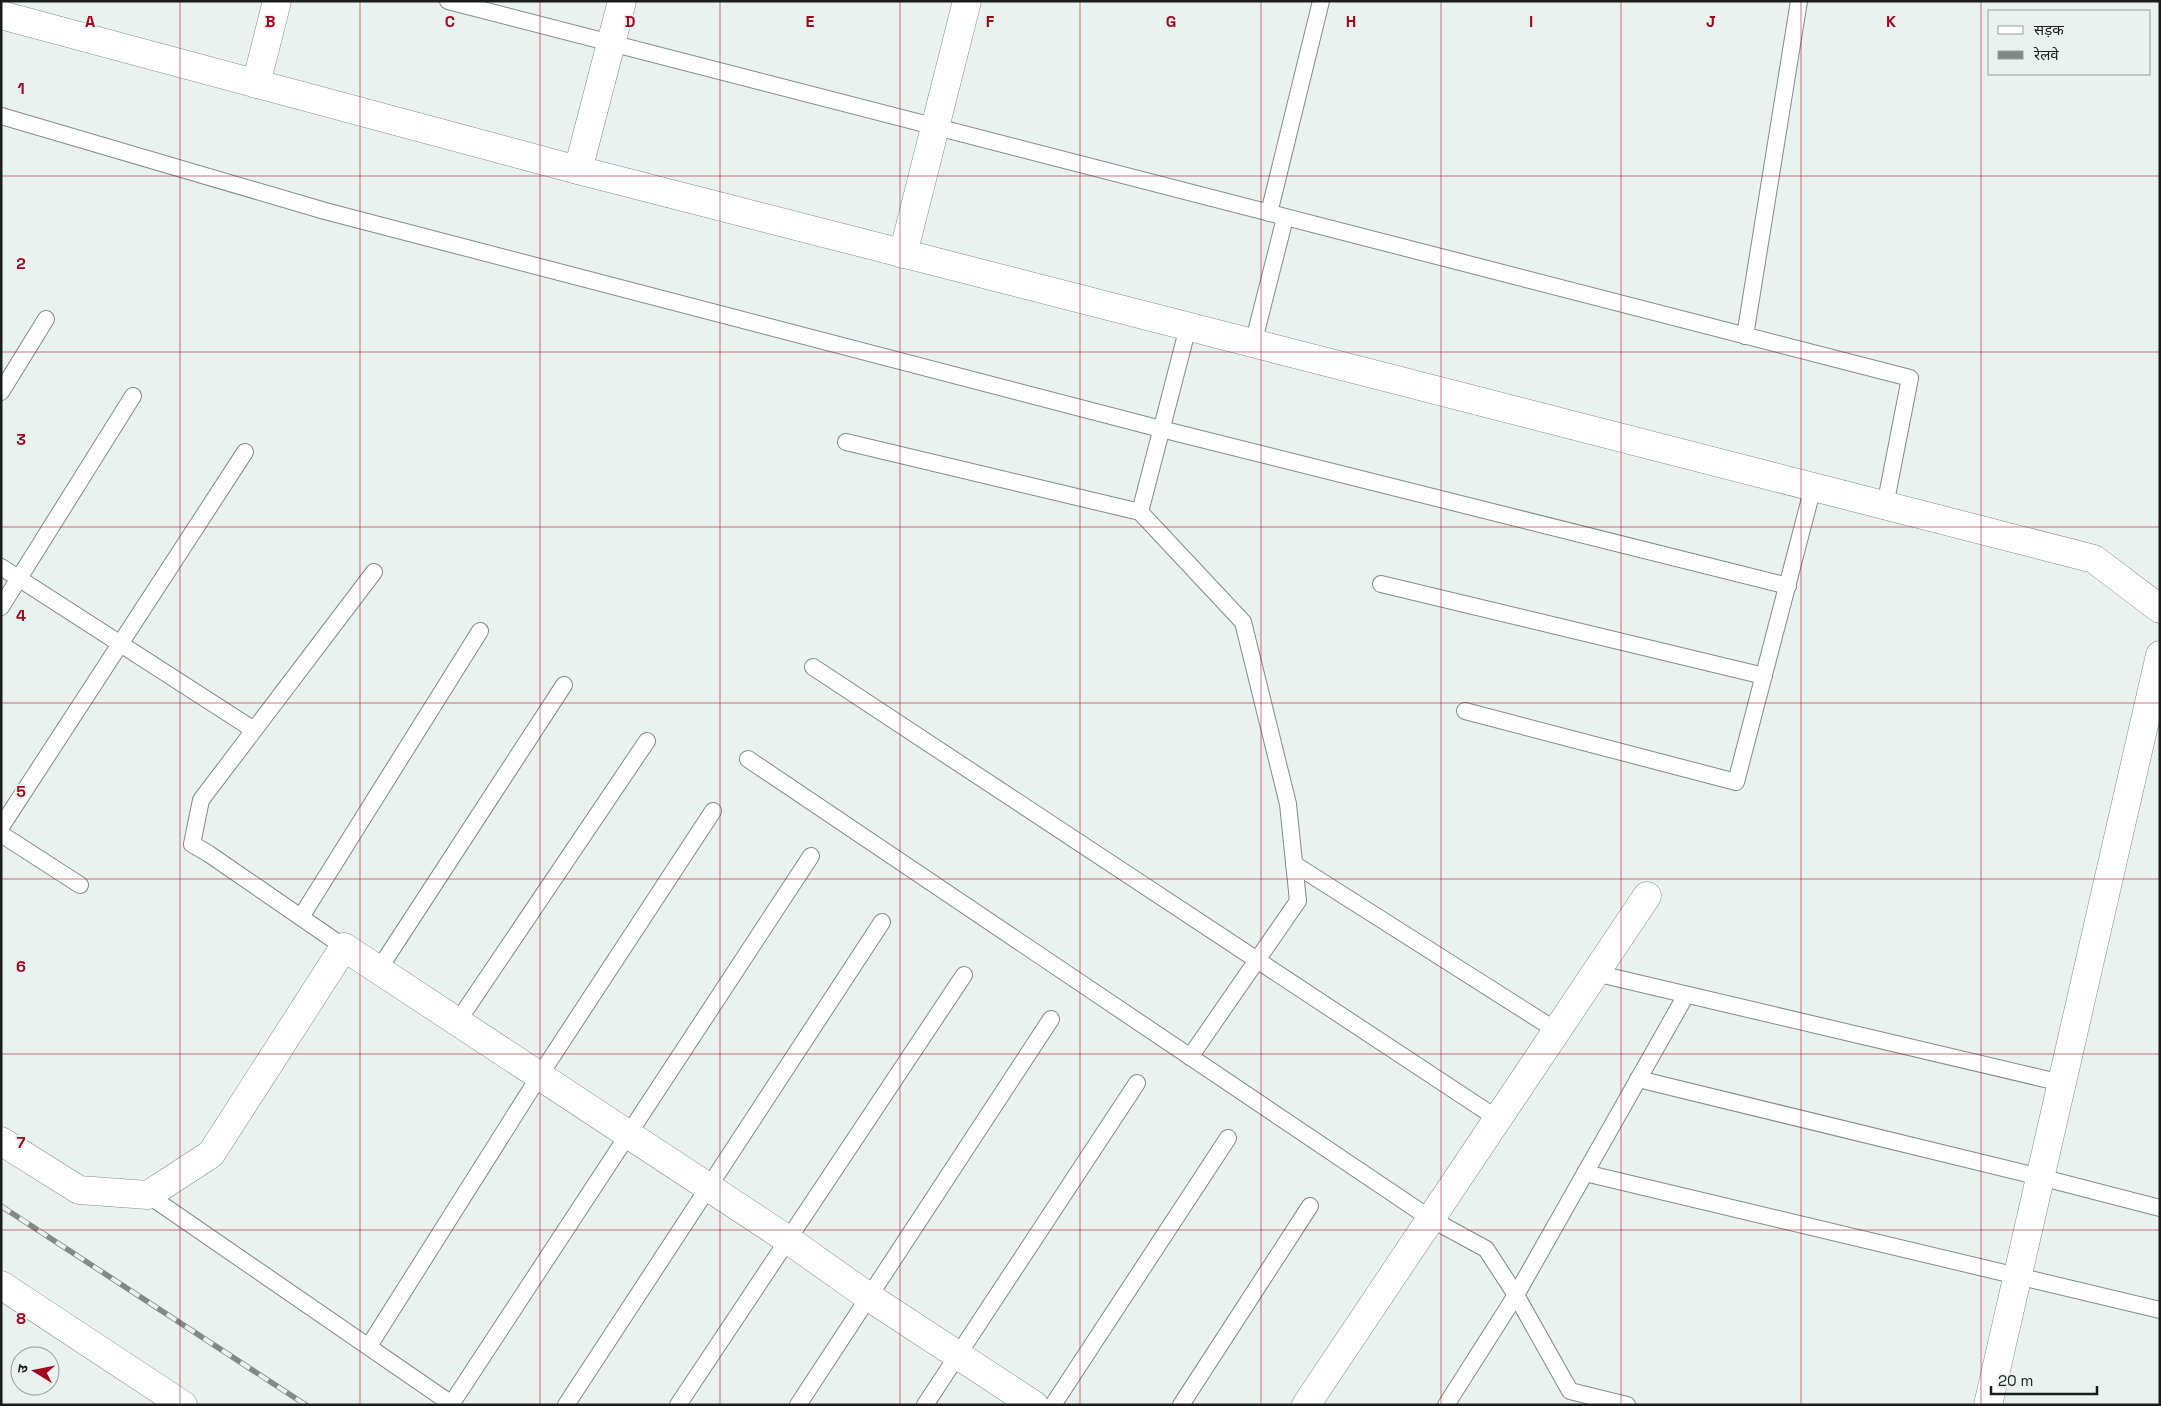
<svg xmlns="http://www.w3.org/2000/svg" width="2161" height="1406" font-family="'Space Grotesk','Noto Sans Devanagari',sans-serif">
<rect width="100%" height="100%" fill="#e9f2ef"/>
<g fill="none" stroke-linecap="round" stroke-linejoin="round">
<g stroke="#838b88" stroke-width="18">
<g id="service">
<polyline points="448,1 1910,378 1885,506"/>
<polyline points="1,116 325,211 1161,429 1788,586"/>
<polyline points="1269,213 1321,1"/>
<polyline points="1188,327 1140,512 1243,622 1288,804 1298,901 1190,1057"/>
<polyline points="1745,336 1799,1"/>
<polyline points="1253,344 1285,218"/>
<polyline points="1,392 46,319"/>
<polyline points="846,442 1140,512"/>
<polyline points="1,567 254,730"/>
<polyline points="1381,584 1764,676"/>
<polyline points="1,607 133,396"/>
<polyline points="813,667 1498,1119"/>
<polyline points="1465,711 1736,782 1813,487"/>
<polyline points="748,759 1431,1219 1486,1249 1516,1295 1570,1391 1627,1405"/>
<polyline points="1,827 245,452"/>
<polyline points="1,834 80,885"/>
<polyline points="1294,864 1557,1031"/>
<polyline points="301,917 480,631"/>
<polyline points="344,947 209,854 192,844 201,800 374,572"/>
<polyline points="379,969 564,685"/>
<polyline points="1595,973 2062,1083"/>
<polyline points="458,1021 647,741"/>
<polyline points="1638,1079 2040,1177 2160,1208"/>
<polyline points="1585,1173 2160,1310"/>
<polyline points="148,1195 453,1405"/>
<polyline points="369,1346 540,1075 713,811"/>
<polyline points="452,1403 811,856"/>
<polyline points="566,1405 882,922"/>
<polyline points="678,1405 964,975"/>
<polyline points="798,1405 1051,1019"/>
<polyline points="925,1405 1137,1083"/>
<polyline points="1053,1405 1228,1138"/>
<polyline points="1181,1405 1310,1206"/>
<polyline points="1446,1405 1516,1295 1686,995"/>
</g>
</g>
<g stroke="#838b88" stroke-width="29">
<g id="minor">
<polyline points="1,15 578,170 2094,559 2160,609"/>
<polyline points="256,84 277,1"/>
<polyline points="578,170 622,1"/>
<polyline points="903,254 967,1"/>
<polyline points="1,1141 79,1190 148,1195 211,1154 344,947 787,1239 869,1297 1034,1405"/>
<polyline points="1306,1405 1647,896"/>
<polyline points="1988,1405 2160,655"/>
</g>
</g>
<g stroke="#838b88" stroke-width="29">
<polyline id="tertiary" points="1,1285 183,1405"/>
</g>
<use href="#service" stroke="#fff" stroke-width="16"/>
<use href="#minor" stroke="#fff" stroke-width="28"/>
<use href="#tertiary" stroke="#fff" stroke-width="28"/>
<g stroke="#838987" stroke-width="5.5">
<polyline id="rail" points="1,1206 306,1405"/>
</g>
<use href="#rail" stroke="#e9f2ef" stroke-width="4" stroke-dasharray="11" stroke-linecap="butt"/>
</g>
<path fill="none" stroke="#a30720" stroke-width="1" stroke-opacity="0.55" d="M180,1V1405M360,1V1405M540,1V1405M720,1V1405M900,1V1405M1080,1V1405M1261,1V1405M1441,1V1405M1621,1V1405M1801,1V1405M1981,1V1405M1,176H2160M1,352H2160M1,527H2160M1,703H2160M1,879H2160M1,1054H2160M1,1230H2160"/>
<g font-size="16" text-anchor="middle" font-weight="bold" fill="#a30720" stroke="#e9f2ef" stroke-width="4" stroke-linejoin="round" paint-order="stroke">
<text x="90" y="27">A</text>
<text x="270" y="27">B</text>
<text x="450" y="27">C</text>
<text x="630" y="27">D</text>
<text x="810" y="27">E</text>
<text x="990" y="27">F</text>
<text x="1171" y="27">G</text>
<text x="1351" y="27">H</text>
<text x="1531" y="27">I</text>
<text x="1711" y="27">J</text>
<text x="1891" y="27">K</text>
<text x="21" y="94">1</text>
<text x="21" y="269">2</text>
<text x="21" y="445">3</text>
<text x="21" y="621">4</text>
<text x="21" y="797">5</text>
<text x="21" y="972">6</text>
<text x="21" y="1148">7</text>
<text x="21" y="1324">8</text>
</g>
<rect width="2161" height="1406" fill="none" stroke="#1a1d1c" stroke-width="5"/>
<rect x="1988" y="10" width="162" height="65" fill="#e9f2ef" stroke="#969d9b"/>
<rect x="1998" y="26" width="25" height="8" fill="#ffffff" stroke="#969d9b"/>
<text x="2034" y="35" font-size="15" fill="#1a1d1c">सड़क</text>
<rect x="1998" y="51" width="25" height="8" fill="#838987" stroke="#969d9b"/>
<text x="2034" y="60" font-size="15" fill="#1a1d1c">रेलवे</text>
<g transform="translate(35 1371) rotate(280)"><circle r="24" fill="#e9f2ef" stroke="#969d9b"/>
<path d="M0-4L9 19L0 12L-9 19Z" fill="#a30720"/>
<text y="-8" font-size="14" font-weight="bold" text-anchor="middle" fill="#1a1d1c">उ</text>
</g>
<path d="M1991 1386v8h106v-8" fill="none" stroke="#1a1d1c" stroke-width="2.5"/>
<text x="1998" y="1386" font-size="15" fill="#1a1d1c" stroke="#e9f2ef" stroke-width="4" paint-order="stroke">20 m</text>
</svg>
